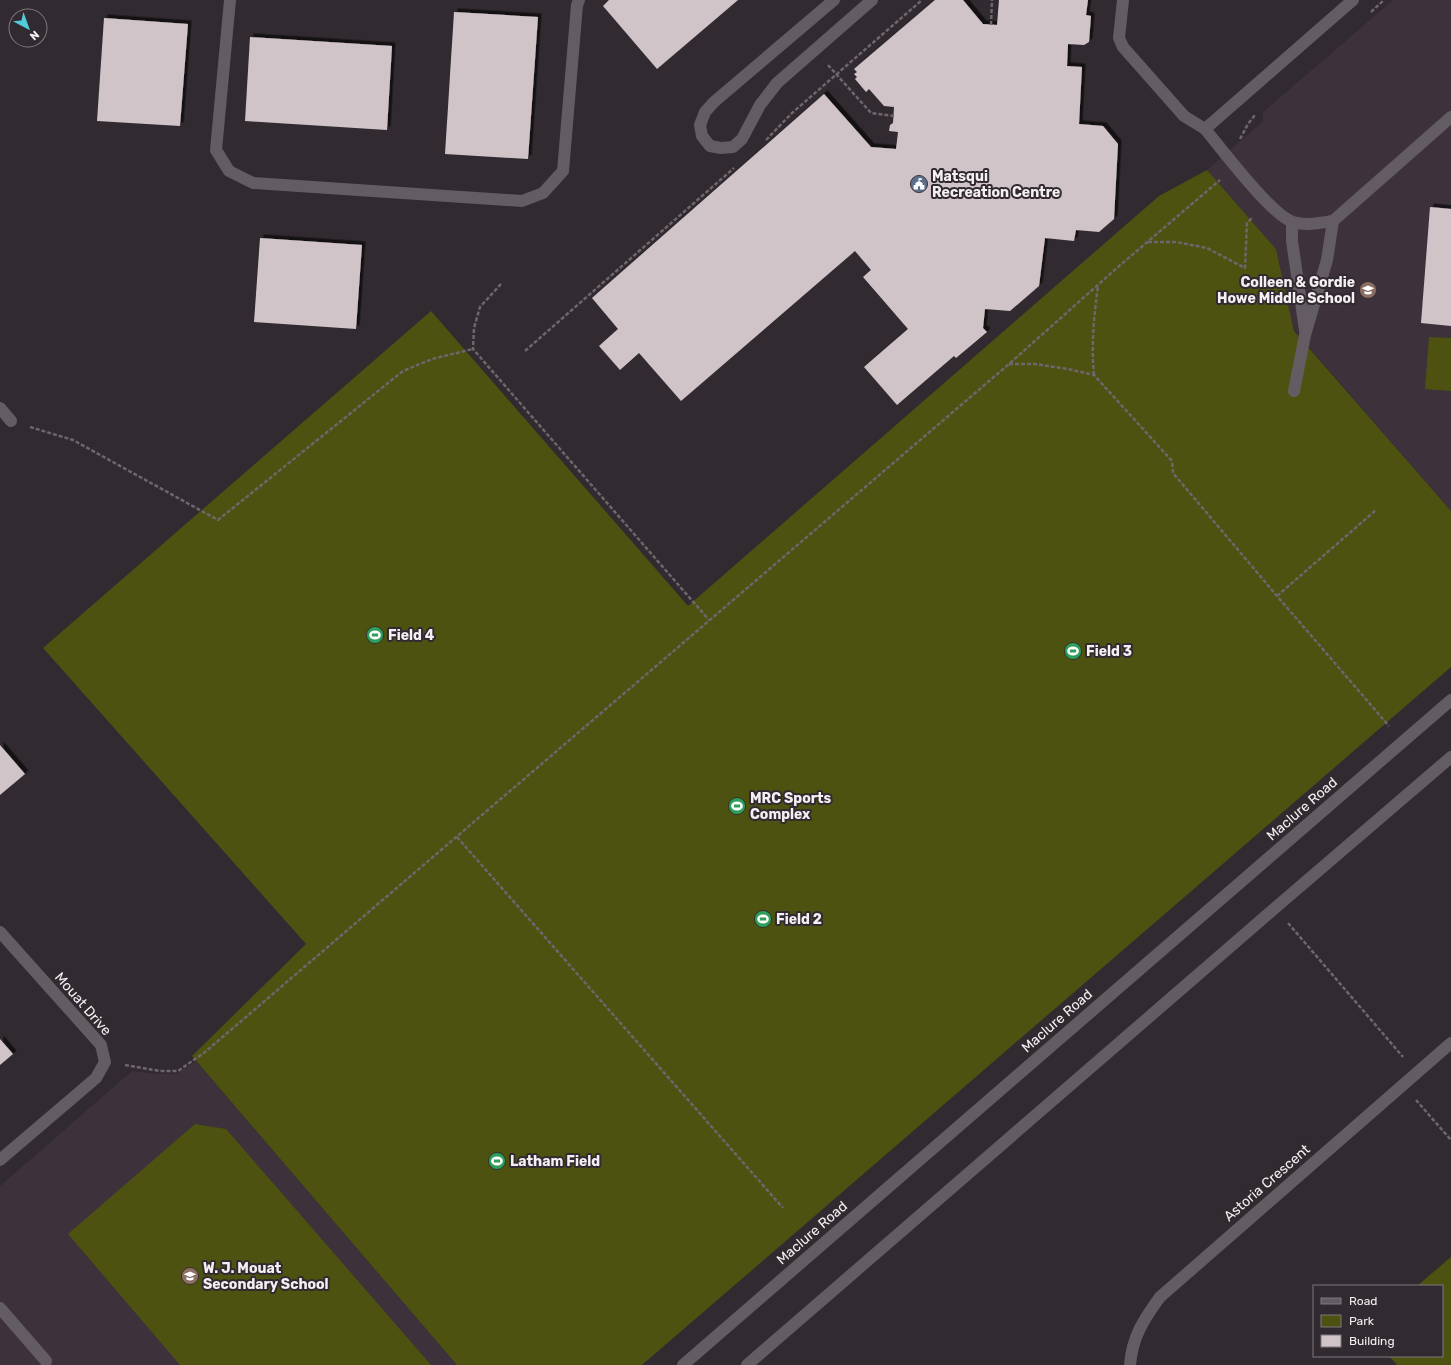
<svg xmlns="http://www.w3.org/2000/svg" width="1451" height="1365" font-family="Rubik,sans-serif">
<defs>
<filter id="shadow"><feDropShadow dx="3.5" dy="-3.5" stdDeviation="0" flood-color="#0009"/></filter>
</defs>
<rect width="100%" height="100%" fill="#312a30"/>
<g fill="#3d313c">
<polygon points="1393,0 1451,0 1451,511 1294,330 1276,249 1207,170 1263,121 1263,112"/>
<polygon points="196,1061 457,1365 0,1365 0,1186 132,1071 155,1074 176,1074"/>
</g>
<g fill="#4e5210">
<polygon points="1207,170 1276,249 1294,331 1451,511 1451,667 642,1365 457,1365 192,1056 306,944 43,648 431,311 688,606 1159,196"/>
<polygon points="1429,337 1451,338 1451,391 1425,389"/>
<polygon points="195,1124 226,1129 431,1365 180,1365 68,1234"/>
<polygon points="1451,1257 1451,1365 1397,1365 1389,1356 1442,1356 1442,1286 1417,1286"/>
</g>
<g fill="#d0c4c9" filter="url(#shadow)">
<polygon points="609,0 738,0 657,69 603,6"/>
<polygon points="935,0 963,0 983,24 997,25 999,0 1088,0 1086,15 1091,16 1089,42 1084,45 1068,44 1067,66 1082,67 1079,124 1103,126 1118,144 1114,219 1099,232 1076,230 1074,241 1045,238 1039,286 1010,311 985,309 983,328 987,332 956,358 954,356 897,405 864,367 908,329 863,277 871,270 855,251 681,401 639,353 620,370 599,346 618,329 592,298 824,94 871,147 896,149 898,132 889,131 890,125 893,123 894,107 884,106 869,89 866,92 855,79 857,77 854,74 857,72 854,69"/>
<polygon points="454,12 538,17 528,159 445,154"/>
<polygon points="104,18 188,24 180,126 97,121"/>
<polygon points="250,37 392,46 387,130 245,121"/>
<polygon points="1430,207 1451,209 1451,326 1421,323"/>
<polygon points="260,238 362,245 356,329 254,322"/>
<polygon points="0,745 25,774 0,795"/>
<polygon points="0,1039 13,1054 0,1065"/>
</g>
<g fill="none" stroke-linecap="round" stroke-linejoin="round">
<g stroke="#6d666c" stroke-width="2.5" stroke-dasharray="4 2" stroke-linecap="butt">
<polyline points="1371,12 1384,0"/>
<polyline points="991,25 992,0"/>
<polyline points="828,65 871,113 894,116"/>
<polyline points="1240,139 1248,124 1255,115"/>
<polyline points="766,140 792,113 922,0"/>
<polyline points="1148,242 1176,242 1207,248 1245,268 1247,223 1253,217"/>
<polyline points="501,284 480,307 474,328 473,349 709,620"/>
<polyline points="525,351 734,168"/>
<polyline points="1009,364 1035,364 1068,369 1094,375 1172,461 1173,473 1277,596 1389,726"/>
<path d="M1094,375C1091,345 1094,316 1098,286"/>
<polyline points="30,427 73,440 218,520 403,371 432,359 473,349"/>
<polyline points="1277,596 1376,510"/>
<polyline points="457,837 783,1208"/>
<polyline points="1288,923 1403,1057"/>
<polyline points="125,1065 160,1071 178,1071 205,1052 1009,364 1118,267 1220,180"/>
<polyline points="1416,1100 1451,1140"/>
</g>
<g stroke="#645c63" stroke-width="12">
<polyline points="230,0 216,150 229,171 253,183 522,201 543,193 563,171 577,5 579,0"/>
<polyline points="834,0 714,102 705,112 700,125 702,136 710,146 721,148 733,147 742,139 760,105 777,83 872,0"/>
<polyline points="1123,0 1119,38 1123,47 1184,116 1205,129 1353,0"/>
<path d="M1205,129C1221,148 1272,216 1293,222C1306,226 1319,223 1333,221L1451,117"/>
<polyline points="1292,222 1292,241 1305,330"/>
<polyline points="1294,391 1305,335 1327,260 1333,221"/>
<polyline points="0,1308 46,1361"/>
</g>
<g stroke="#645c63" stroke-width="12">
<polyline points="0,408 11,421"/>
<polyline points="0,932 101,1045 105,1062 96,1078 0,1160"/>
<path d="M1130,1365C1132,1337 1144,1319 1160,1297L1451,1043"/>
</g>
<g stroke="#645c63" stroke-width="12">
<polyline points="683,1365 1451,700"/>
<polyline points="747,1365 1275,908 1451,757"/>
</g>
</g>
<defs>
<g id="civic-disc" transform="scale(0.9)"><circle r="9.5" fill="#5c6f8a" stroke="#312a30"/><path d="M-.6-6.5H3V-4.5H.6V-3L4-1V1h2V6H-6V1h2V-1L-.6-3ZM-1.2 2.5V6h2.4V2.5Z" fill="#fff"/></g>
<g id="school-disc" transform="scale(0.9)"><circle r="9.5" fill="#8d6e63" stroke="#312a30"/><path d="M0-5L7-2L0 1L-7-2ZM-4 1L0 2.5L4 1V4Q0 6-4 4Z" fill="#fff"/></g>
<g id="stadium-disc" transform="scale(0.9)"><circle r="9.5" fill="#2e9e5b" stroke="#312a30"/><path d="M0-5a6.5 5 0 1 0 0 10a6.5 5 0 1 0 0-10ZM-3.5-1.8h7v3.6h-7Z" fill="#fff"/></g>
</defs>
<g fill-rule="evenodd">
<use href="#civic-disc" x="919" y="184"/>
<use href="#school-disc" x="1368" y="290"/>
<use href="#stadium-disc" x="375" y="635"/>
<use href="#stadium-disc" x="1073" y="651"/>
<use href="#stadium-disc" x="737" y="806"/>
<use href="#stadium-disc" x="763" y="919"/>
<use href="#stadium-disc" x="497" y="1161"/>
<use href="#school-disc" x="190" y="1276"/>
</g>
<g text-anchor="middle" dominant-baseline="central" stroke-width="4" stroke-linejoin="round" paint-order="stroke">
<g font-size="14" font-weight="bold" fill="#f4eff3" stroke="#312a30" text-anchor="start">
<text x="932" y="176">Matsqui<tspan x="932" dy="16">Recreation Centre</tspan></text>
<text x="1355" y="282" text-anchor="end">Colleen &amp; Gordie<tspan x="1355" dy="16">Howe Middle School</tspan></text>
<text x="388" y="635">Field 4</text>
<text x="1086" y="651">Field 3</text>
<text x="750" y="798">MRC Sports<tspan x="750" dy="16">Complex</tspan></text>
<text x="776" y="919">Field 2</text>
<text x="510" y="1161">Latham Field</text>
<text x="203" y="1268">W. J. Mouat<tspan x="203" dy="16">Secondary School</tspan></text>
</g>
<g font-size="14" fill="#f4eff3" stroke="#312a30">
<text transform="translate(1302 809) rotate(-41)">Maclure Road</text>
<text transform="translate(83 1004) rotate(49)">Mouat Drive</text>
<text transform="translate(1057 1021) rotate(-41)">Maclure Road</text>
<text transform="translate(1267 1183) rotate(-41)">Astoria Crescent</text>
<text transform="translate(812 1233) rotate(-41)">Maclure Road</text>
</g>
</g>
<rect x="1313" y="1285" width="130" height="72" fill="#312a30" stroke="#7f797e"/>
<rect x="1321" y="1298" width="20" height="6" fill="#645c63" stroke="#7f797e"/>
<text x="1349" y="1305" font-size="12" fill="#f4eff3">Road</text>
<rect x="1321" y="1315" width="20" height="12" fill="#4e5210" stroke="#7f797e"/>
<text x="1349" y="1325" font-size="12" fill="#f4eff3">Park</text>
<rect x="1321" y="1335" width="20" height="12" fill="#d0c4c9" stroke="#7f797e"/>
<text x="1349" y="1345" font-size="12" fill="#f4eff3">Building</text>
<g transform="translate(28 28) rotate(139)"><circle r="19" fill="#312a30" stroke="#7f797e"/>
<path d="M0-3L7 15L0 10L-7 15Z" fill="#53cbdb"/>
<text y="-6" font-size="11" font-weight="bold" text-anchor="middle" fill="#f4eff3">N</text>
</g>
</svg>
